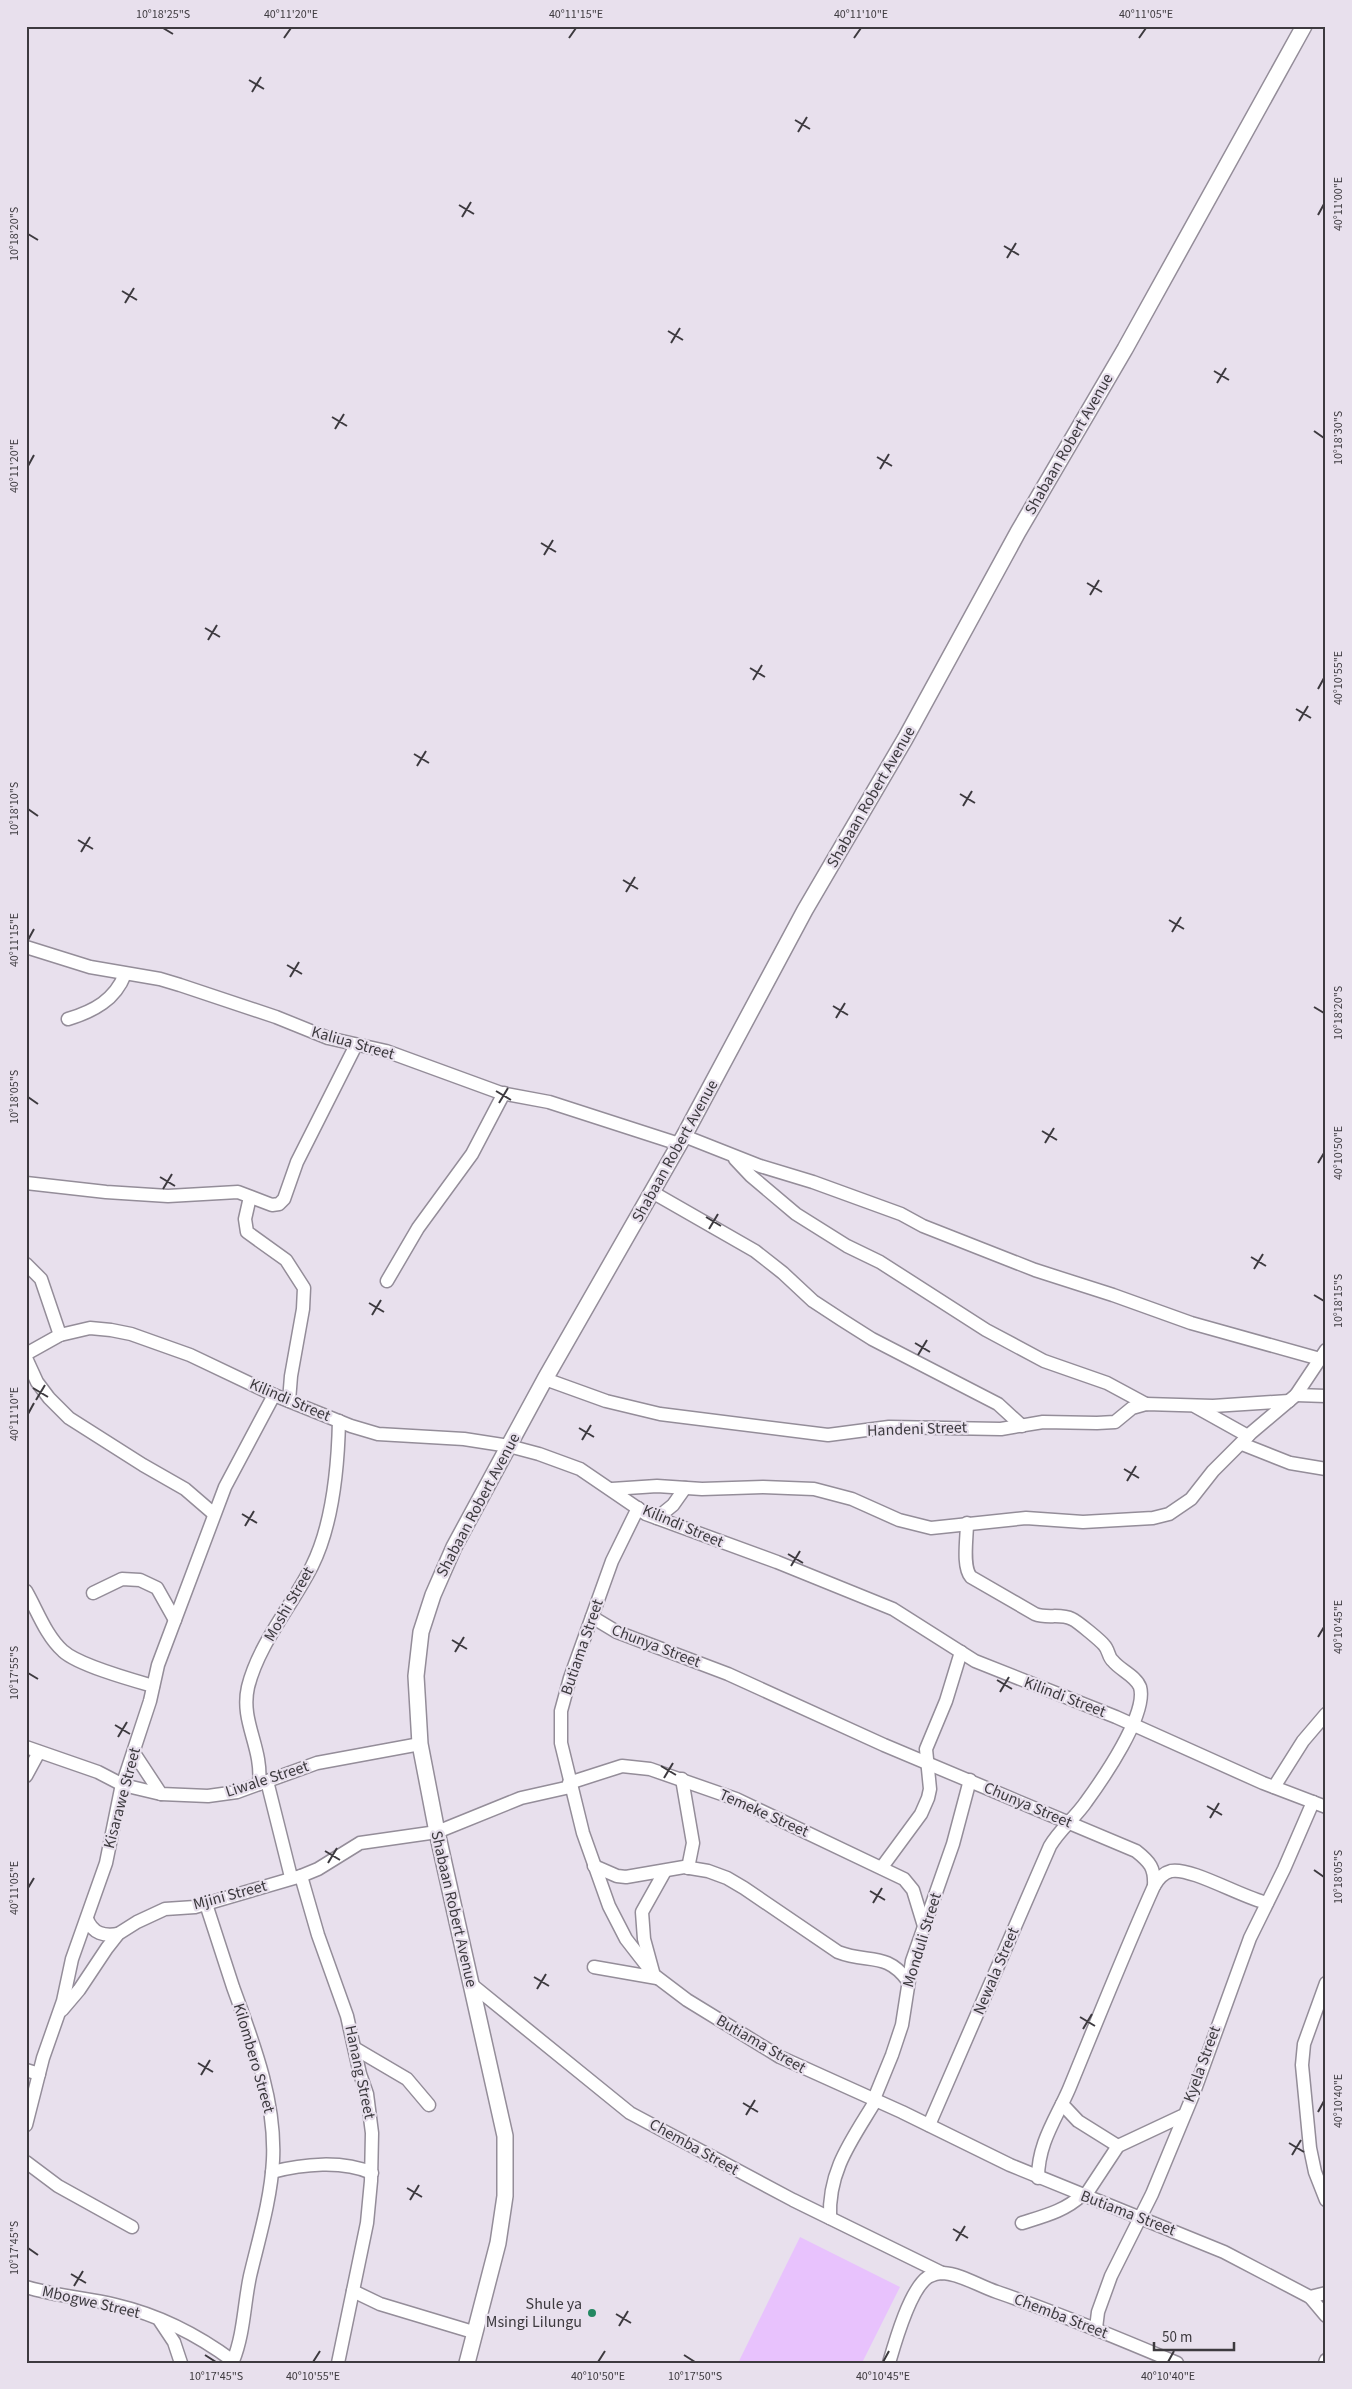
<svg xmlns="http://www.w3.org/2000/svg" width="1352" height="2389" font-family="'Source Sans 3',sans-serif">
<rect width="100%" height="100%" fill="#e8e0ed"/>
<polygon fill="#e8c2fd" points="800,2237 900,2287 862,2363 738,2363"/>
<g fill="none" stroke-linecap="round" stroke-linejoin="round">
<g stroke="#948d99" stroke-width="15">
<g id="minor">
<polyline points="26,947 90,967 160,979 180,985 276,1017 328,1038 386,1051 501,1093 549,1102 679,1144"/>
<path d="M68,1019C94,1011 115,1000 125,974"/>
<polyline points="684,1136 760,1166 813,1182 901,1214 923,1226 1035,1270 1113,1295 1191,1323 1320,1359"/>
<polyline points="735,1159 751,1176 796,1214 847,1246 880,1262 986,1330 1044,1361 1107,1383 1146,1404"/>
<polyline points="26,1183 106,1192 168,1196 238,1192 272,1205 279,1204 284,1199 297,1162 356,1045"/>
<polyline points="652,1192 755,1251 783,1273 813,1301 842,1320 872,1339 998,1404 1022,1426"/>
<polyline points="250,1197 245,1219 247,1232 286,1260 304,1288 303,1309 291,1376 289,1401"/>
<polyline points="26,1264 41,1279 60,1335"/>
<polyline points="387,1281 418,1228 472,1154 504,1093"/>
<polyline points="26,1354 60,1335 90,1328 111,1330 131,1334 190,1355 274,1395 351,1426 378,1434 464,1439 509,1446 539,1454 580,1469 646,1514 777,1562 893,1609 975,1661 1116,1717 1263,1783 1326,1807"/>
<polyline points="26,1358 37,1382 49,1398 69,1418 143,1465 185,1489 214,1514"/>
<polyline points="545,1379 606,1401 660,1414 828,1435 889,1427 1001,1429 1043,1422 1097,1423 1115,1422 1132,1408 1146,1404 1213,1406 1289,1401"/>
<polyline points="1296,1395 1326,1396"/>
<polyline points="1196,1407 1248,1436"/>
<polyline points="1242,1444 1290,1463 1326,1469"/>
<polyline points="612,1489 657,1486 702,1489 763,1487 814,1489 852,1499 899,1520 931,1528 1026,1518 1083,1522 1153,1518 1169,1514 1191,1499 1213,1471 1251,1433 1296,1395 1326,1350"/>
<polyline points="638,1508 612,1561 570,1678 561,1711 561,1743 583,1833 609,1906 626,1939 654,1975 687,2000 780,2057 902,2112 1010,2165 1224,2252 1310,2297 1326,2316"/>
<polyline points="657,1518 673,1505 685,1488"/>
<path d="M26,1591C37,1610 46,1636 63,1651C78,1665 132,1680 153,1686"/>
<polyline points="93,1593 122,1579 140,1580 157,1588 175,1620"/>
<path d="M592,1617L617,1632L728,1674L884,1745L1136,1851C1150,1862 1155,1868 1154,1886C1124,1953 1097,2021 1069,2089C1056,2119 1038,2143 1038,2178"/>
<polyline points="26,1747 98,1772 123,1785 161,1794"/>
<polyline points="134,1753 161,1794 208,1796 237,1792 317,1763 420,1744"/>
<polyline points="26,1776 39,1752"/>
<polyline points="682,1779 693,1843 688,1868"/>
<polyline points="267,1781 291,1877"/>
<polyline points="569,1783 622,1766 650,1769 736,1799 904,1879 913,1890 924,1926"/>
<path d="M259,1784C263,1747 240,1722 248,1687C259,1643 292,1606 312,1566C333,1524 338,1467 339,1421"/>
<polyline points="1274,1787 1303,1741 1326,1714"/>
<path d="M594,1866L617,1876L626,1877L684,1867L708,1871L727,1878L744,1888L838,1952C868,1964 886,1951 908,1981"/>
<polyline points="882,1867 921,1814 928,1798 930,1789 926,1749 946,1701 961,1652"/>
<polyline points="301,1876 318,1935 347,2016 360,2074 367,2094 372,2133 371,2181 367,2223 338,2363"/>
<path d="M1154,1886C1158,1879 1163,1873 1171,1871C1191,1867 1243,1898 1267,1903"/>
<path d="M206,1904C215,1932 224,1960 233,1987C253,2042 276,2101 273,2160C271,2199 259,2238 250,2276C244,2304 244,2334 233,2361"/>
<path d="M87,1919C93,1934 104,1936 118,1934"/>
<polyline points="594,1967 657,1978"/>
<polyline points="653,1972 644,1939 642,1912 665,1871"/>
<polyline points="1326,1983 1304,2044 1302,2065 1310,2148 1315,2172 1326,2200"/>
<polyline points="471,1984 630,2113 793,2200 942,2273"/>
<polyline points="62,2010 79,1990 107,1948 118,1934 137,1922 165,1909 195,1907 301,1876 318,1869 360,1843 437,1832 521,1798 570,1787"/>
<polyline points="356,2049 407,2079 429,2105"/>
<polyline points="26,2070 39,2074"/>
<polyline points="874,2099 892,2055 902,2025 912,1961 953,1844 970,1780"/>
<polyline points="1062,2104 1078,2121 1118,2146"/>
<polyline points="26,2125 43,2058 63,2001 72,1959 106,1863 121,1789 150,1701 158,1665 225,1487 274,1395"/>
<path d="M929,2125L1050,1846C1060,1829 1075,1818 1086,1802C1102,1780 1148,1714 1140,1687C1136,1676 1120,1670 1113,1661C1108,1657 1109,1650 1104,1645C1101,1641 1077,1621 1072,1619C1060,1613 1047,1619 1035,1614L971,1577C962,1567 967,1538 967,1523"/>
<polyline points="26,2162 58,2186 132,2227"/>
<path d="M272,2172C303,2164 342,2160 372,2173"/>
<polyline points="1085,2196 1118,2146 1182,2116"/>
<path d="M830,2218C828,2170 852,2140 876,2100"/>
<path d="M1022,2223C1044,2216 1065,2211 1082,2195"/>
<path d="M26,2287C56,2296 86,2298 116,2305C159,2315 198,2335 233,2361L232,2363"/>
<polyline points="353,2291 380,2304 473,2332"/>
<polyline points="1310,2297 1326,2293"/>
<polyline points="160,2321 174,2342 181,2363"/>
<polyline points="1096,2328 1098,2312 1111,2276 1152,2194 1193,2095 1250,1938 1284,1869 1313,1802"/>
<path d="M889,2363C895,2342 910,2289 928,2277C932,2275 938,2273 943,2273C961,2274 979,2286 997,2292C1058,2313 1118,2338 1177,2363"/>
<polyline points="1325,2363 1326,2360"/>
</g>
</g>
<g stroke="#948d99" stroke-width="18">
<polyline id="major" points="467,2363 498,2243 505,2196 505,2136 437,1832 420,1744 416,1676 421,1632 433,1595 454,1547 545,1379 684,1136 805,910 905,739 1018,532 1125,349 1304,26"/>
</g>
<use href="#minor" stroke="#fff" stroke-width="12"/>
<use href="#major" stroke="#fff" stroke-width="15"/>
</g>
<path fill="none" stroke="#3d3a3f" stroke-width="2" d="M163,28L173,34M284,38L291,28M569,38L576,28M854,38L861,28M1139,38L1146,28M249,80L264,89M252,92L261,77M795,120L810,129M798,132L807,117M459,205L474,214M1318,215L1324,204M462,217L471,202M28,234L38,240M1004,246L1019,255M1007,258L1016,243M122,291L137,300M125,303L134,288M668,331L683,340M671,343L680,328M1214,371L1229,380M1217,383L1226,368M332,417L347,426M335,429L344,414M1314,431L1324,438M877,457L892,466M28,466L34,455M880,469L889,454M541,543L556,552M544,555L553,540M1087,583L1102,592M1090,595L1099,580M205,628L220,637M208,640L217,625M750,668L765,677M753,680L762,665M1318,689L1324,678M1296,709L1311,718M1299,721L1308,706M414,754L429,763M417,766L426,751M960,794L975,803M963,806L972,791M28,809L38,816M78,840L93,849M81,852L90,837M623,880L638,889M626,892L635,877M1169,920L1184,929M1172,932L1181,917M28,940L34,929M287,965L302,974M290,977L299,962M833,1006L848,1015M1314,1007L1324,1013M836,1018L845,1003M496,1091L511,1100M28,1097L38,1104M499,1103L508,1088M1042,1131L1057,1140M1045,1143L1054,1128M1318,1163L1324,1153M160,1177L175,1186M163,1189L172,1174M706,1217L721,1226M709,1229L718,1214M1251,1257L1266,1266M1254,1269L1263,1254M1314,1295L1324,1301M369,1303L384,1312M372,1315L381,1300M915,1343L930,1352M918,1355L927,1340M33,1388L48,1397M36,1400L45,1385M28,1414L34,1403M579,1428L594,1437M582,1440L591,1425M1124,1469L1139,1478M1127,1481L1136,1466M242,1514L257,1523M245,1526L254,1511M788,1554L803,1563M791,1566L800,1551M1318,1637L1324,1627M452,1640L467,1649M455,1652L464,1637M28,1673L38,1679M997,1680L1012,1689M1000,1692L1009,1677M115,1725L130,1734M118,1737L127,1722M661,1766L676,1775M664,1778L673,1763M1207,1806L1222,1815M1210,1818L1219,1803M325,1851L340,1860M328,1863L337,1848M1314,1870L1324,1877M28,1888L34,1878M870,1891L885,1900M873,1903L882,1888M534,1977L549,1986M537,1989L546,1974M1080,2017L1095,2026M1083,2029L1092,2014M198,2063L213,2072M201,2075L210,2060M743,2103L758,2112M1318,2112L1324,2101M746,2115L755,2100M1289,2143L1304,2152M1292,2155L1301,2140M407,2188L422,2197M410,2200L419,2185M953,2229L968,2238M956,2241L965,2226M28,2248L38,2255M71,2274L86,2283M74,2286L83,2271M616,2314L631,2323M619,2326L628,2311M205,2355L216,2362M684,2355L695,2362M313,2362L320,2351M598,2362L605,2351M883,2362L889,2351M1168,2362L1174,2351"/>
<circle fill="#248862" stroke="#e8e0ed" stroke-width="2" cx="592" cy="2313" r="5"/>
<g text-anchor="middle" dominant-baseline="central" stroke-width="4.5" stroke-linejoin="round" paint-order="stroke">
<g font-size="16" fill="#3d3a3f" stroke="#e8e0ed">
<text transform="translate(1069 444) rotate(-60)">Shabaan Robert Avenue</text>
<text transform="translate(871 797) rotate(-60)">Shabaan Robert Avenue</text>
<text transform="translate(353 1043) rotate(16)">Kaliua Street</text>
<text transform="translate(675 1151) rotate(-61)">Shabaan Robert Avenue</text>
<text transform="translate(290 1400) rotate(23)">Kilindi Street</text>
<text transform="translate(917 1429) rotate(-2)">Handeni Street</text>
<text transform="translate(478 1505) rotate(-62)">Shabaan Robert Avenue</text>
<text transform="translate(683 1526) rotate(23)">Kilindi Street</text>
<text transform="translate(289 1604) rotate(-60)">Moshi Street</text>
<text transform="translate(656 1646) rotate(21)">Chunya Street</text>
<text transform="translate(582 1647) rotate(-71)">Butiama Street</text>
<text transform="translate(1065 1697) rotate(21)">Kilindi Street</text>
<text transform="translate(267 1779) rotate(-18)">Liwale Street</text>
<text transform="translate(122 1798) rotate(-75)">Kisarawe Street</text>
<text transform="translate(1028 1805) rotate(23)">Chunya Street</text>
<text transform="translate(764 1813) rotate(24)">Temeke Street</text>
<text transform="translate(230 1895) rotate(-15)">Mjini Street</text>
<text transform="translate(454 1909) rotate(77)">Shabaan Robert Avenue</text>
<text transform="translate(922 1940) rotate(-73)">Monduli Street</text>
<text transform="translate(996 1971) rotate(-67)">Newala Street</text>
<text transform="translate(761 2044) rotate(30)">Butiama Street</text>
<text transform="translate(254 2058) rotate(74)">Kilombero Street</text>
<text transform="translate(1202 2064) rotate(-70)">Kyela Street</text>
<text transform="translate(360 2072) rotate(78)">Hanang Street</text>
<text transform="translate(694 2147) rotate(29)">Chemba Street</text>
<text transform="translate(1128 2213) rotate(21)">Butiama Street</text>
<text transform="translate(91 2302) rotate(13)">Mbogwe Street</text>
<text transform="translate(1061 2316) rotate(21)">Chemba Street</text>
</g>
<g font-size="16" fill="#3d3a3f" stroke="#e8e0ed" text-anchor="end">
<text x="582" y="2304">Shule ya<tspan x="582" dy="18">Msingi Lilungu</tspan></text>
</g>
</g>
<rect width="1352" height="2389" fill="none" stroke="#e8e0ed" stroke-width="55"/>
<path d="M1154 2342v8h80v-8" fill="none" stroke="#3d3a3f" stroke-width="2.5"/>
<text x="1162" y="2342" font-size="15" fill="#3d3a3f" stroke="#e8e0ed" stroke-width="4" paint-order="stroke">50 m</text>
<rect x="28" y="28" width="1296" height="2334" fill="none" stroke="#3d3a3f" stroke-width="2"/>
<g font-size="12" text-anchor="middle" fill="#3d3a3f">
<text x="163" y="18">10°18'25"S</text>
<text x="291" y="18">40°11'20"E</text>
<text x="576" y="18">40°11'15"E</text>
<text x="861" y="18">40°11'10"E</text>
<text x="1146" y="18">40°11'05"E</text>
<text transform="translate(1338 204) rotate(-90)" y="4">40°11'00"E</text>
<text transform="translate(14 234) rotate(-90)" y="4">10°18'20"S</text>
<text transform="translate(1338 438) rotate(-90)" y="4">10°18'30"S</text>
<text transform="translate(14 466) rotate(-90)" y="4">40°11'20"E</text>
<text transform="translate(1338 678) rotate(-90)" y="4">40°10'55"E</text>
<text transform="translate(14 809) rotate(-90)" y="4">10°18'10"S</text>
<text transform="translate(14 940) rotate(-90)" y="4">40°11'15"E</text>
<text transform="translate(1338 1013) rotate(-90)" y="4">10°18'20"S</text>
<text transform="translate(14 1097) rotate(-90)" y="4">10°18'05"S</text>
<text transform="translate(1338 1153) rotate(-90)" y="4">40°10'50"E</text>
<text transform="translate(1338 1301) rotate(-90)" y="4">10°18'15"S</text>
<text transform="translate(14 1414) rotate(-90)" y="4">40°11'10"E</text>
<text transform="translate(1338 1627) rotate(-90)" y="4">40°10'45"E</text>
<text transform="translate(14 1673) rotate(-90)" y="4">10°17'55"S</text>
<text transform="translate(1338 1877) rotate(-90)" y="4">10°18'05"S</text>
<text transform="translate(14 1888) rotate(-90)" y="4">40°11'05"E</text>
<text transform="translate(1338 2101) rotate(-90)" y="4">40°10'40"E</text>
<text transform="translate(14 2248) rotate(-90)" y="4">10°17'45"S</text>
<text x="216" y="2380">10°17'45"S</text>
<text x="313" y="2380">40°10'55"E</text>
<text x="598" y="2380">40°10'50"E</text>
<text x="695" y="2380">10°17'50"S</text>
<text x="883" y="2380">40°10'45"E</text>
<text x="1168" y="2380">40°10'40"E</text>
</g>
</svg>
